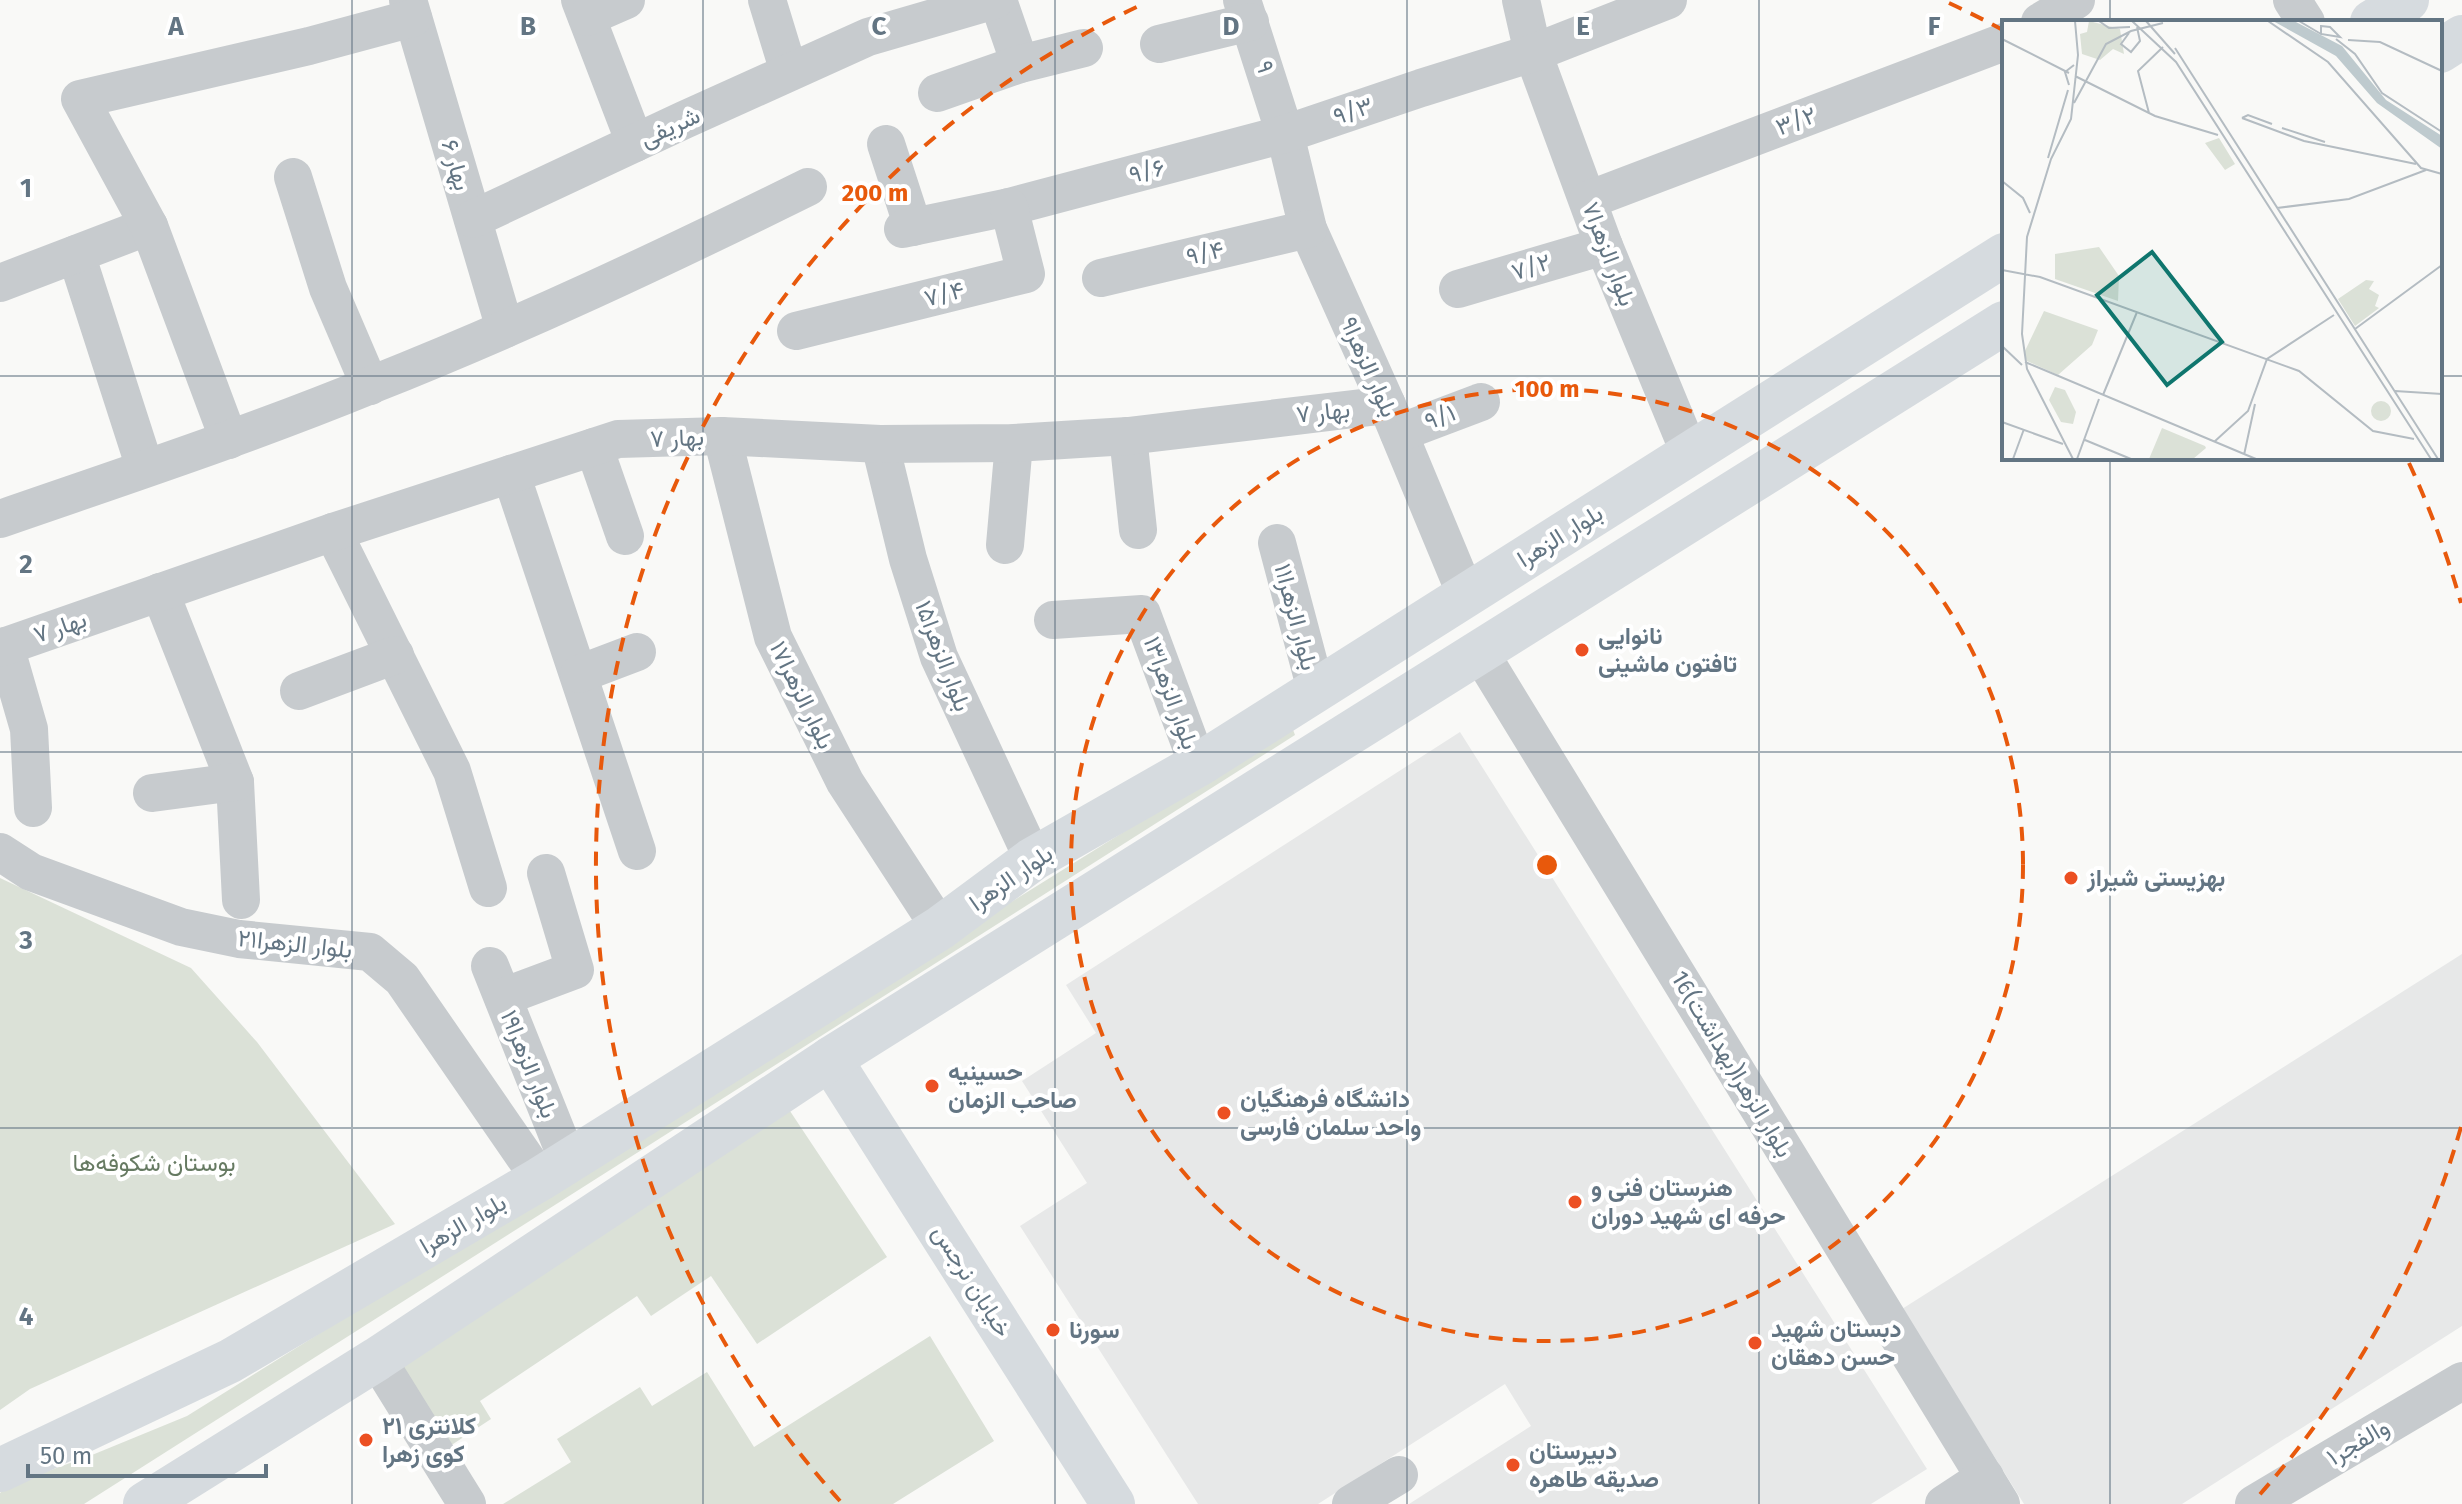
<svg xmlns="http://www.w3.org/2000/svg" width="2462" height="1504" font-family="'Fira Sans',Vazirmatn,sans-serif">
<rect width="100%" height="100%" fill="#f9f9f7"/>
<g fill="#e7e8e8">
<polygon points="1460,732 1927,1469 1871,1504 1409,1504 1531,1426 1505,1384 1318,1504 1198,1504 1020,1226 1087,1183 1022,1081 1096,1033 1066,985"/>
<polygon points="2462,954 2462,1326 2182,1504 2024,1504 1902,1309"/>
</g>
<g fill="#dbe1d7">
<polygon points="1292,727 1295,735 84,1504 0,1504 0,1493 7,1486 92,1455 187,1416"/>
<polygon points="0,878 191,968 257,1042 395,1224 30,1389 0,1410"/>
<polygon points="784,1102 887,1257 757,1344 711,1276 651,1316 637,1296 480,1401 491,1419 447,1448 391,1365"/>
<polygon points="930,1336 994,1441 893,1504 503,1504 571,1462 557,1439 640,1387 652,1406 707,1372 754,1447"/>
</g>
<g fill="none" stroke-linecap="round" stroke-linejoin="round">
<g stroke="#c7cbce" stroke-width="38">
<polyline points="408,0 505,329"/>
<polyline points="580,0 635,143"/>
<polyline points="767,0 789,72"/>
<polyline points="998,0 1020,64"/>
<polyline points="1242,0 1285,134 1308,229 1387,405 1466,595"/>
<polyline points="1521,0 1533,53 1604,246 1690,454"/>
<polyline points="2292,0 2306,22"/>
<polyline points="587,17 626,0"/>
<polyline points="2040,22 2076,0"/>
<polyline points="1159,44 1250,22"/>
<polyline points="937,93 1020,64 1084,48"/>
<polyline points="886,144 913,227"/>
<polyline points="293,177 328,288 370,386"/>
<polyline points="1588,200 2004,42"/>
<polyline points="473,219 684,120 868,37 995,0"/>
<polyline points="903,229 1009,207 1285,134 1421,88 1533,53 1668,0"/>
<polyline points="76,254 145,468"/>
<polyline points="1101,278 1308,229"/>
<polyline points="0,283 149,226"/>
<polyline points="1458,289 1604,246"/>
<polyline points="796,331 1026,274 1009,207"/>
<polyline points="1399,433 1481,402"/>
<polyline points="722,436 773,637 845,782 940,928"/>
<polyline points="1128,436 1138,530"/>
<polyline points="229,440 149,226 80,99 309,46 413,18"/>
<polyline points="880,444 908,559 939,657 1033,859"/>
<polyline points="594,447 625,536"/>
<polyline points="511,474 637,851"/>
<path d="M0,519C124,476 249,435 371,385C520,326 664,258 808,187"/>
<polyline points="333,532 452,771 488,888"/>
<polyline points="1277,543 1316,690"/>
<polyline points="1005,545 1014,443"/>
<polyline points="160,592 235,782 241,900"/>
<polyline points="1053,620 1142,614 1198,765"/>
<polyline points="5,646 29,729 33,808"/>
<polyline points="0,648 333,532 618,439 722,436 880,444 1014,443 1128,436 1387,405"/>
<polyline points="1479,651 2001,1504"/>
<polyline points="579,674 637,652"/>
<polyline points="299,691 395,655"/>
<polyline points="152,793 235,782"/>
<polyline points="0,852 31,872 181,927 239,939 370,952 402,979 540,1179"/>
<polyline points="490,966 568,1161"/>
<polyline points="503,997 575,970 546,873"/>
<polyline points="377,1359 467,1504"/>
<polyline points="1351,1504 1399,1475"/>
<polyline points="1944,1504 1985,1477"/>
<polyline points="2254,1504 2462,1381"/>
</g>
<g stroke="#d6dbdf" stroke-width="44">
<polyline points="2372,22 2407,0"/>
<polyline points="2440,51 2462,37"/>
<polyline points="830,1059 1113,1504"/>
<polyline points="0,1470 230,1361 540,1179 940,928 1033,859 1198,765 2004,255"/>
<polyline points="145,1504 377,1359 830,1059 2004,323"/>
</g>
</g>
<path fill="none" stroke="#637583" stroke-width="2" stroke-opacity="0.55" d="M352,0V1504M703,0V1504M1055,0V1504M1407,0V1504M1759,0V1504M2110,0V22M0,376H2004M2440,376H2462M2110,458V1504M0,752H2462M0,1128H2462"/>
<g fill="none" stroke="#e8590c" stroke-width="4" stroke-dasharray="14 10">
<circle cx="1547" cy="865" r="476"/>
<path d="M2461 1127A951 951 0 0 1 2254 1501M840 1501A951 951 0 0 1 1145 3M1949 3A951 951 0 0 1 2001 29M2409 463A951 951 0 0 1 2461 603"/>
</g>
<g fill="#ec5023" stroke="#fff" stroke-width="3">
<circle cx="1582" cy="650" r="8"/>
<circle cx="2071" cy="878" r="8"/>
<circle cx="932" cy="1086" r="8"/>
<circle cx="1224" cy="1113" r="8"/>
<circle cx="1575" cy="1202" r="8"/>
<circle cx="1053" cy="1330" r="8"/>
<circle cx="1755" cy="1343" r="8"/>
<circle cx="366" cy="1440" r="8"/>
<circle cx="1513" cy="1465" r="8"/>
</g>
<g text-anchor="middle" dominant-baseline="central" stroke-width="8" stroke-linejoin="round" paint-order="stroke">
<g font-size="24" fill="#637583" stroke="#fff">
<text transform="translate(1265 67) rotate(73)">۹</text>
<text transform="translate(1353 111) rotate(-19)">۹/۳</text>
<text transform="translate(1796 121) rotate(-21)">۳/۲</text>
<text transform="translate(670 127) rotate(-25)">شریفی</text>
<text transform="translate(456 165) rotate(74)">بهار ۶</text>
<text transform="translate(1147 171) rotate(-15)">۹/۶</text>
<text transform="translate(1205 253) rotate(-13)">۹/۴</text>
<text transform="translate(1609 254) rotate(69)">بلوار الزهرا۷</text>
<text transform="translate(1531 267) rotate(-17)">۷/۲</text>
<text transform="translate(944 294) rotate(-14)">۷/۴</text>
<text transform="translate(1369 367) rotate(66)">بلوار الزهرا۹</text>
<text transform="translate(1323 412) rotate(-6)">بهار ۷</text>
<text transform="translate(1440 417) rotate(-21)">۹/۱</text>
<text transform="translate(677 438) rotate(-2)">بهار ۷</text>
<text transform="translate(1560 536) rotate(-32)">بلوار الزهرا</text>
<text transform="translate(1296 617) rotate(75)">بلوار الزهرا۱۱</text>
<text transform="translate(60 627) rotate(-19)">بهار ۷</text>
<text transform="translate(943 656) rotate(69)">بلوار الزهرا۱۵</text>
<text transform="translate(1171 693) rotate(70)">بلوار الزهرا۱۳</text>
<text transform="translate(802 695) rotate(64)">بلوار الزهرا۱۷</text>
<text transform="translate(1011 878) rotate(-35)">بلوار الزهرا</text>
<text transform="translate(295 944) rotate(6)">بلوار الزهرا۲۱</text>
<text transform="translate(529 1064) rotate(68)">بلوار الزهرا۱۹</text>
<text transform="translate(1732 1064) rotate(59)">16بلوار الزهرا(بهداشت)</text>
<text transform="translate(463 1224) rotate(-30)">بلوار الزهرا</text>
<text transform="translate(972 1281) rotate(58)">خیابان نرجس</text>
<text transform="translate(2358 1442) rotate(-31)">والفجر۱</text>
</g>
<g font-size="24" font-weight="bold" fill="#637583" stroke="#fff" text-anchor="start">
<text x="1598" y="636">نانوایی<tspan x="1598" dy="28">تافتون ماشینی</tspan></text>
<text x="2087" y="878">بهزیستی شیراز</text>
<text x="948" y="1072">حسینیه<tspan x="948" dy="28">صاحب الزمان</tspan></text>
<text x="1240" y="1099">دانشگاه فرهنگیان<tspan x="1240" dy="28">واحد سلمان فارسی</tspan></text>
<text x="1591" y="1188">هنرستان فنی و<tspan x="1591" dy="28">حرفه ای شهید دوران</tspan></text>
<text x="1771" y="1329">دبستان شهید<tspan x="1771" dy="28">حسن دهقان</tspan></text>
<text x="1069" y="1330">سورنا</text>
<text x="382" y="1426">کلانتری ۲۱<tspan x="382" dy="28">کوی زهرا</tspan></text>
<text x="1529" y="1451">دبیرستان<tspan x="1529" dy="28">صدیقه طاهره</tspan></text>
</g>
<g font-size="24" fill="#667a62" stroke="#fff">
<text x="154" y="1163">بوستان شکوفه‌ها</text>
</g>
</g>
<g transform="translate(2002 20)">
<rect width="440" height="440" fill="#f9f9f7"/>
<path d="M87,1L118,9L122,34L111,29L98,40L80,34L78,14L85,12ZM217,118L233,144L223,150L203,123ZM97,227L117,256L116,281L53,259V234ZM364,260L372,261L367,269L377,275L373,286L377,288L353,306L336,279ZM42,291L96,310L90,325L56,355L25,341L22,333ZM53,367L63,370L74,392L71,404L59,402L47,380ZM369 391a10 10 0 1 1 20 0a10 10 0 1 1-20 0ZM160,408L203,426L204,428L191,439H147Z" fill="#dbe1d7"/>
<path d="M271,1H292L340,26L384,80L440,116V129L375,83L334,36Z" fill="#becace"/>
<path fill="none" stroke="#b4bcc2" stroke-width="2" d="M97,1L107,8L128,7M130,1L174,42L429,439M144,1L173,34M266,1L326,42L419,148L440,154M297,1L319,14M319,6L328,7L338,17L319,14ZM127,13L119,24L129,32L138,21L135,7M0,19L67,53M334,19L353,34L380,73L440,112M346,20L378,22L440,51M173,28L436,439M73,56L153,96L216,115M67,65L63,52L72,45M72,83L104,24L129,11L161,3M147,93L136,51L161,27M240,98L302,121L414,144M240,98L246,95L270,104M280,108L323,122M46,138L66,70M0,161L21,178L28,193M275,188L347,179L424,150M0,250L38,257L297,351L371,411L412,419M353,309L440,245M0,326L20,345M23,342L254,439M393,371L440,374M101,375L135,292M0,402L61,424M83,420L129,439M212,422L246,391L265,339L332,295M242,435L253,384M11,439L22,409M71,439L25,349L20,314L25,217L49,139L69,99L76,35L73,1M75,439L97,379"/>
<path fill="#0f766e" fill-opacity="0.15" stroke="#0f766e" stroke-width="4" d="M150,232L220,322L165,365L95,275Z"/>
<rect width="440" height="440" fill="none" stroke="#637583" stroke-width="4"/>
</g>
<g font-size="26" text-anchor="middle" font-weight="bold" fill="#637583" stroke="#fff" stroke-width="8" stroke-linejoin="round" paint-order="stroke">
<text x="176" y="35">A</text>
<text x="528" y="35">B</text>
<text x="879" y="35">C</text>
<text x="1231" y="35">D</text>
<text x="1583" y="35">E</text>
<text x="1934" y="35">F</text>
<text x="26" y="197">1</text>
<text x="26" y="573">2</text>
<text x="26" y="949">3</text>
<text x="26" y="1325">4</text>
</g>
<circle cx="1547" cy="865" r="12" fill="#e8590c" stroke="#fff" stroke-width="4"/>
<g font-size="24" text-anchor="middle" font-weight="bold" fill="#e8590c" stroke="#fff" stroke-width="8" stroke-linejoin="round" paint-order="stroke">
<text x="875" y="201">200 m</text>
<text x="1547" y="397">100 m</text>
</g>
<path d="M28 1464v12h238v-12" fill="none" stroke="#637583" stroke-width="4"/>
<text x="40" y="1464" font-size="24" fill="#637583" stroke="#ffffff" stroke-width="6" paint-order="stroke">50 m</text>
</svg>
